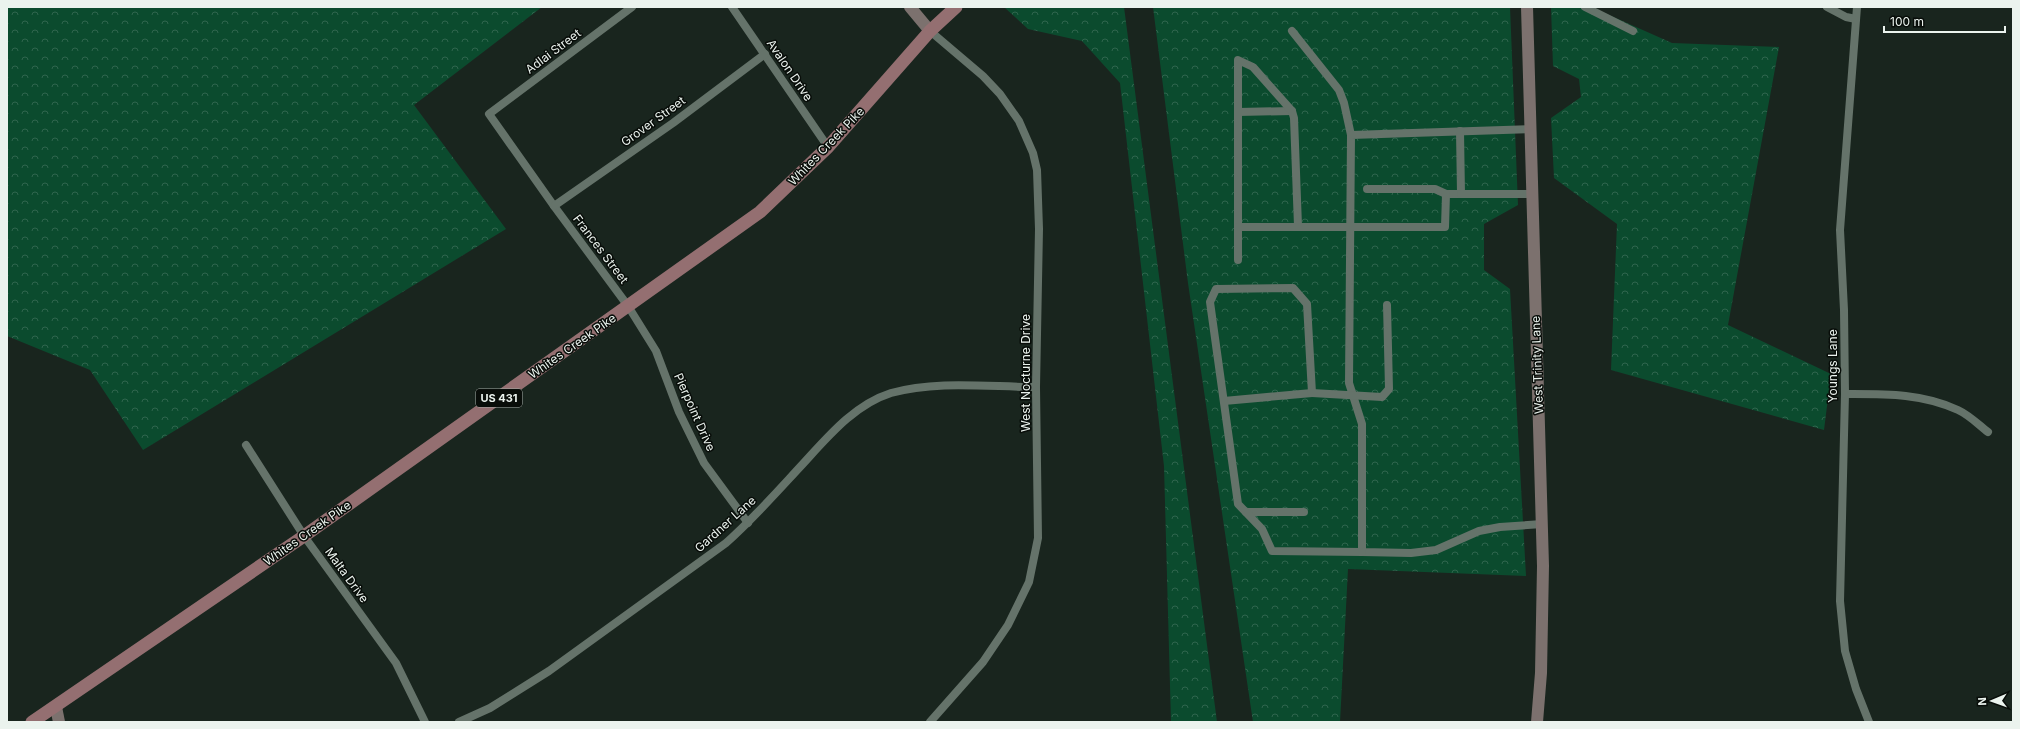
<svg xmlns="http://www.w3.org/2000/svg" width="2020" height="729" font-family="Inter,sans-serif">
<defs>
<pattern id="forest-crowns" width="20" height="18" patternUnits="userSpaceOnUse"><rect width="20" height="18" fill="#0b4b2e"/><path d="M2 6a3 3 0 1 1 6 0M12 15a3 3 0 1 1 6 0" fill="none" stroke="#2f654d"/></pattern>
</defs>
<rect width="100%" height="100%" fill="#19251e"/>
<g fill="url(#forest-crowns)">
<polygon points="7,7 542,7 414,105 506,229 143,450 90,370 7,336"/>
<polygon points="1004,7 1124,7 1217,722 1171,722 1164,466 1120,83 1082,41 1028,29"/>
<polygon points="1153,7 1510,7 1518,205 1484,224 1484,270 1510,289 1526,576 1348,569 1340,722 1253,722 1188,283"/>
<polygon points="1551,7 1591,7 1672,43 1779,47 1728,325 1831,374 1824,430 1611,370 1617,224 1554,178 1551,118 1581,97 1579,79 1553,66"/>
</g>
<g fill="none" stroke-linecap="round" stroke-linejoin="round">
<g stroke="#65736a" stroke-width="8">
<polyline points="632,7 489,114 554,206 628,306 656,351 679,412 704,463 748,523"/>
<polyline points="732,7 828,147"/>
<polyline points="1585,7 1633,31"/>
<polyline points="1827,7 1846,17 1856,19"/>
<polyline points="1857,7 1840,230 1844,310 1845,394 1840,601 1845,651 1856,689 1869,722"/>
<polyline points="930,31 983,76 1000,94 1019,121 1033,153 1037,170 1039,229 1036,387 1038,538 1029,582 1008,625 983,662 930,722"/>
<polyline points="1292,31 1339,90 1344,103 1351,135"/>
<polyline points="1238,112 1292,111"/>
<polyline points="1531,129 1351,135 1349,383 1362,424 1362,552 1411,553 1436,550 1479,531 1500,527 1542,524"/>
<polyline points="1446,194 1461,194 1460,131"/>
<polyline points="1461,194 1533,194"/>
<polyline points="554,206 673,123 765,54"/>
<polyline points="1238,227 1238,60 1253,67 1292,111 1294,118 1298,226"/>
<polyline points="1238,260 1238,227 1445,227 1446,194 1435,189 1367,189"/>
<path d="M1845,394C1884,394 1922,393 1958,410C1969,415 1979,425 1988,432"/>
<polyline points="1224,401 1312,393"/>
<polyline points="246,445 304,536 396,663 425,722"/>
<polyline points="1246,512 1304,512"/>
<polyline points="1362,552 1272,551 1262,529 1238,504 1210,302 1216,289 1293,288 1307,304 1312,393 1382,397 1389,389 1387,305"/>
<path d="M459,722L490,708L549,671L726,543C753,519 776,493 800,467C826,439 853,405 891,393C937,380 989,387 1036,387"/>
</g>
<g stroke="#7c716e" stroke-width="12">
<polyline points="910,7 930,31"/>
<polyline points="1527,7 1543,566 1541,673 1537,722"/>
<polyline points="56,707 59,722"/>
</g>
<polyline stroke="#946f71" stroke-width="13" points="32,722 304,536 760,212 828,147 930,31 956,7"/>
</g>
<g text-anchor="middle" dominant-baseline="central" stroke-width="3" stroke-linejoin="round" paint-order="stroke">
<rect fill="#080d09" stroke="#a7aea9" stroke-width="1" x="476" y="389" width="46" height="18" rx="3"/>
<g font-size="11" font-weight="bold" fill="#ebf3ee">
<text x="499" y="398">US 431</text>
</g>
<g font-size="12" fill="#ebf3ee" stroke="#080d09">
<text transform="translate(553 51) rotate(-37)">Adlai Street</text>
<text transform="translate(790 70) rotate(56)">Avalon Drive</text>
<text transform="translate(653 121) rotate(-36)">Grover Street</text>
<text transform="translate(826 146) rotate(-46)">Whites Creek Pike</text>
<text transform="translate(601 249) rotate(53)">Frances Street</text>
<text transform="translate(572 346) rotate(-35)">Whites Creek Pike</text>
<text transform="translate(1537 365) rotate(-92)">West Trinity Lane</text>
<text transform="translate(1832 366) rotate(-90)">Youngs Lane</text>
<text transform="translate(1025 373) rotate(-90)">West Nocturne Drive</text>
<text transform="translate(695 412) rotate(66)">Pierpoint Drive</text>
<text transform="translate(725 524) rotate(-42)">Gardner Lane</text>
<text transform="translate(307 533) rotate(-35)">Whites Creek Pike</text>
<text transform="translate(347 575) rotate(54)">Malta Drive</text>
</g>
</g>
<rect width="2020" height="729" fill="none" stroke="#ebf3ee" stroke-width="16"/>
<g transform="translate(1992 701) rotate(268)" stroke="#080d09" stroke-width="3" paint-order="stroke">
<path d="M0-3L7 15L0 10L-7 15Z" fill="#ebf3ee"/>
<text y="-6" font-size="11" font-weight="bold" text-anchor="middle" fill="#ebf3ee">N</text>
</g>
<path d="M1884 26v6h121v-6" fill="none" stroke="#ebf3ee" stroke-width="2"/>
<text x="1890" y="26" font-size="12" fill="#ebf3ee" stroke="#080d09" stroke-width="3" paint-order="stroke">100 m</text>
</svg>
